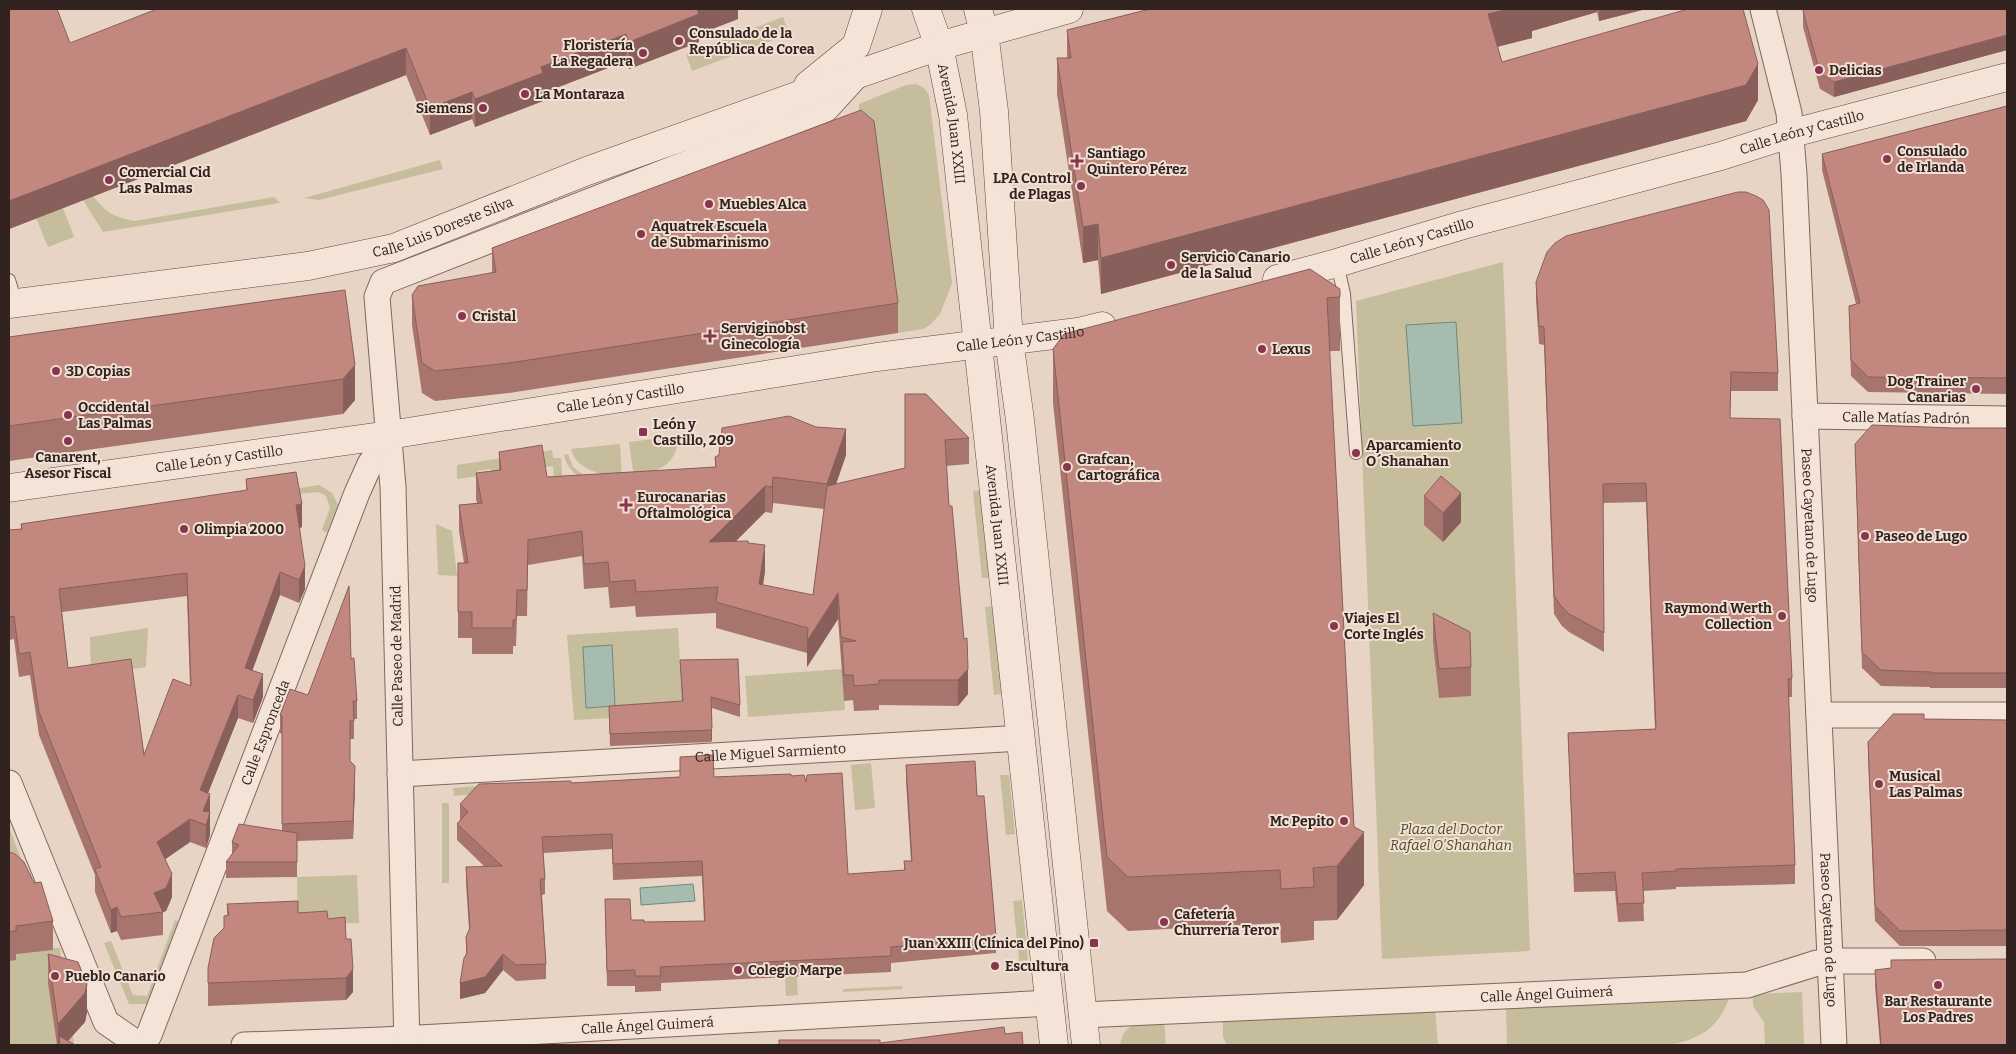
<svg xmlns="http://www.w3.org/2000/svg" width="2016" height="1054" font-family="Bitter,serif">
<rect width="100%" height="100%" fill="#e8d4c5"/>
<g fill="#c5bd9b">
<polygon points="783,17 789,34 692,71 686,54"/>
<polygon points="916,84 924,88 929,95 952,283 940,314 930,325 923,329 898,333 874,151 861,140 859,104 906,85"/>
<polygon points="440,160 443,169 319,200 304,198"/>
<path d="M93,196C106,213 114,217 135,221L274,197L280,203L103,232L83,200Z"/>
<polygon points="63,208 74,237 48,247 36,218"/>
<polygon points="1503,262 1530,951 1382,959 1356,301"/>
<path d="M678,436C678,464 658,472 634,477L629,442Z"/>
<path d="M620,444L622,478C604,475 576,471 571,449Z"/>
<polygon points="552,450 553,458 561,458 568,558 561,558 553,466 492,475 491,469 477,471 478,476 457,479 457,465"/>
<path d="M568,454L573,467L589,479H581C573,472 566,466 564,455Z"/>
<polygon points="319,485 332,493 338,505 327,533 322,530 330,508 326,496 319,492 288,495 287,490"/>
<polygon points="981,490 990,578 982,578 973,491"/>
<polygon points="436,524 452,531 457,576 438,575"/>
<polygon points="993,606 1002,694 994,695 985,607"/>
<polygon points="148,628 146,667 91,675 90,637"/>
<polygon points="678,628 683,714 574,720 567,635"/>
<polygon points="842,669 845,710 748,717 745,676"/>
<polygon points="871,763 875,808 855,810 851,765"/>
<polygon points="1000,775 1009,775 1015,834 1006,835"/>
<polygon points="510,783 511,791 454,796 453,788"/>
<rect x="442" y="803" width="7" height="80"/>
<polygon points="9,827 41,911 53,948 60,948 66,996 86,1007 84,1022 72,1030 74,1045 9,1045"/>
<polygon points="357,875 359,923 298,924 297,877"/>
<polygon points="1022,900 1028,960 1019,961 1013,901"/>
<polygon points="175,920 182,923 152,1004 129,1004 104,943 111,941 133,995 147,996"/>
<polygon points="794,935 798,995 786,996 782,936"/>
<polygon points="902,986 903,989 843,992 843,989"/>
<polygon points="1802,992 1804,1045 1765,1045 1764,1022 1753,1006 1753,994"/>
<path d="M1730,995C1720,1027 1701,1039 1669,1045H1507L1506,1004Z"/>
<polygon points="1435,1008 1438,1045 1227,1045 1223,1037 1223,1019"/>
<path d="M1164,1022L1166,1045H1120C1125,1019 1142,1024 1164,1022Z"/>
</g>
<g fill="#a6bcaf" stroke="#6e897b">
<polygon points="1456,322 1462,423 1413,426 1406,325"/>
<polygon points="612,645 615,706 586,708 583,647"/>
<polygon points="693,884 695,901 641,905 640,888"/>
</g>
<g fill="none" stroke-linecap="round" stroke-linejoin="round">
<g stroke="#81665e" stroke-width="14">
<g id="lane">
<polyline points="1337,263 1344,294 1356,453"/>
<polyline points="9,280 16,303"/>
</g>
</g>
<g stroke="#81665e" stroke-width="27">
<g id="street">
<path id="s1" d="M1763,9L1789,113L1794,174L1834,1045"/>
<path id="s2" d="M1805,416L2007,419"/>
<polyline points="1819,715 2007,715"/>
<path id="s3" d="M400,774L1021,738"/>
<polyline points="9,783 106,1022 132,1040"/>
<path id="s4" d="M1082,1015L1747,985L1817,963L1831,961H1923"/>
<path id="s5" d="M149,1035L357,493L370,464L389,435"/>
<path id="s6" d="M244,1045L382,1040L1050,1003"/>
<polyline points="407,1045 393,487 377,297 383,282 826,109 858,74"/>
</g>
</g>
<g stroke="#634841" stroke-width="29">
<g id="secondary">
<path id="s7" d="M926,9L939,46L953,115L1054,1045"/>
<polyline points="978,9 984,32 994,111 1009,340 1020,420 1086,1045"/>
<polyline points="808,85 856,46 868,9"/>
<path id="s8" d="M1277,279L1337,263L1463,225L1721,156L1789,134L2007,77"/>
<path id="s9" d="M9,304L308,266L394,248L587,171L858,74L939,46L1069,9"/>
<path id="s10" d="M9,488L389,435L877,357L1078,332L1102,326"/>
</g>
</g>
<use href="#lane" stroke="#f4e3d7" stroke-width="12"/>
<use href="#street" stroke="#f4e3d7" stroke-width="25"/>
<use href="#secondary" stroke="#f4e3d7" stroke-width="28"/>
</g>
<g fill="#a7756e" fill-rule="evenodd">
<polygon points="9,9 70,43 738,9 738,19 699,34 699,42 629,69 626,61 543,93 543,101 475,127 472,119 430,135 406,75 9,229"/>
<polygon points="1150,9 1646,9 1599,21 1597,12 1532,31 1532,38 1497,47 1502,62 1758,100 1746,121 1101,294 1098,260 1083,263 1057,94 1057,58 1067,58 1067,30"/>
<polygon points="2007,9 2007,50 1834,97 1820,89 1803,27 1803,11"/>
<polygon points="2007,106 2007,394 1868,392 1851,376 1849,306 1856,304 1822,170 1822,154"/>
<polygon points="492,248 898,303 898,333 509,393 435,401 422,393 412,325 412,295 492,273"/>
<polygon points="1310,269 1340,297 1340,351 1329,351 1354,827 1364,885 1337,920 1314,921 1314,940 1281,943 1280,923 1128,931 1107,911 1053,403 1053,349"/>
<polygon points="1536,282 1778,373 1778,391 1731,391 1730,418 1792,678 1792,697 1788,697 1795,865 1795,884 1676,887 1676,889 1643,891 1644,921 1618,922 1615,891 1574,892 1568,733 1655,729 1646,502 1603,503 1604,652 1569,632 1562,626 1554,614 1544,345 1539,344 1536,300"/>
<polygon points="345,290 355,400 343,414 9,461 9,337"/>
<path d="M905,394L969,438V464L946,466L949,506L968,694L958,706L879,705V710L854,711L853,700L844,701L838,619L807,667V653L716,628V613L636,617L635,606L610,608L608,587L584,589L582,556L528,565L527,616H517L516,646H513V654H472V638H458V563H464L459,531V505L477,503L476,499V473L499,470V452L547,477L715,467V457L846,455L836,484L905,468ZM773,503L824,509L813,595L763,585L765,571L748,543L736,541L765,512L772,513Z"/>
<polygon points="1954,428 2007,428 2007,688 1930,688 1930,687 1881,686 1862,668 1855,444"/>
<path d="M246,479L302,527L300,528L305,589L299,603L280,595L252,670L263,697L253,723L238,718L208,793L210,794V835L206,848L190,842L165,859L172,897L166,911L163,912V935L121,940L117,931L111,933L95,892V875L39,735L30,675L19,677L14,639L9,640V530L21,529V524L246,491ZM187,596L190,686L144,755L68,668L62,612Z"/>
<polygon points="1424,496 1461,522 1443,542 1424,525"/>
<polygon points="1433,613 1471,667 1471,696 1439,698 1433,642"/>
<polygon points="351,659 357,701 357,719 354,719 354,739 350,739 350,761 355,784 353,839 297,841 297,877 226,878 226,862 232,854 232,842 282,831 282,734 280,733 280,715 308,695"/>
<polygon points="680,660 740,705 740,717 712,708 712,740 711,742 610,746 609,706 682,702"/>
<polygon points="1924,719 2007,720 2007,946 1900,946 1875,921 1868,758 1868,742"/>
<polygon points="680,757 714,777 791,776 806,782 848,874 904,870 904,861 911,861 906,781 906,765 977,796 996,937 996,953 891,963 891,972 661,983 661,991 635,992 635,986 607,986 605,915 644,922 704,922 702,876 613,880 612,849 543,853 545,879 545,894 542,895 546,964 546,979 516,981 503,970 485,993 460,999 466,954 466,937 469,930 466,883 466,867 485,867 457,840 457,824 460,820 460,804 571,783 680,777"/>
<polygon points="9,852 34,883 53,921 53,950 16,954 16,960 9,961"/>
<polygon points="227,904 298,913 328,919 346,939 353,992 346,1000 208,1006 208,968 224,928 227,916"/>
<polygon points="48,954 87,1012 85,1022 68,1041 75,1045 57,1045 48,983"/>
<polygon points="1891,960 2007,1045 1880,1045 1875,986 1875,970 1891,968"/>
</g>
<g fill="#885f5a">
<polygon points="696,9 738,9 738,19 699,34 699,42 629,69 629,42"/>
<polygon points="1508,9 1597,9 1597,12 1532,31 1532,38 1488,49 1488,14"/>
<polygon points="1599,9 1646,9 1599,21"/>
<polygon points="626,34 626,61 543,93 543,101 475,127 475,99 541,67"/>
<polygon points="2007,35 2007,50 1834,97 1834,82"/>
<polygon points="406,48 406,75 9,229 9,201"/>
<polygon points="1758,64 1758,100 1746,121 1101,294 1101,258"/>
<polygon points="472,92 472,119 430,135 430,108"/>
<polygon points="1098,224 1098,260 1083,263 1083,227"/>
<polygon points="355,365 355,400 343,414 343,379"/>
<polygon points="846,429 846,455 827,510 827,484"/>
<polygon points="773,477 773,503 772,513 772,487"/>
<polygon points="765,486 765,512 709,568 709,542"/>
<polygon points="1461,493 1461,522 1443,542 1443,513"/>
<polygon points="302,504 302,527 296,529 296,505"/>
<polygon points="765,545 765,571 759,610 759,584"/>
<polygon points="305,566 305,589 299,603 299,580"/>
<polygon points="280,572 280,595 245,691 245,668"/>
<polygon points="838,593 838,619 807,667 807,641"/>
<polygon points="968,669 968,694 958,706 958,680"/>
<polygon points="263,674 263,697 253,723 253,700"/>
<polygon points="238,695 238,718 200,813 200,790"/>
<polygon points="712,728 712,740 711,742 711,730"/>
<polygon points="355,766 355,784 353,839 353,821"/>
<polygon points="210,794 210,835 206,848 206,825 203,811"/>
<polygon points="190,819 190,842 157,865 157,842"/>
<polygon points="1364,832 1364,885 1337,920 1337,866"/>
<polygon points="172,874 172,897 166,911 163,912 154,893"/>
<polygon points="117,907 117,931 111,933 111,910"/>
<polygon points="503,954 503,970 485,993 460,999 460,983"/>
<polygon points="353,969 353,992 346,1000 346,978"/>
<polygon points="87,984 87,1012 85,1022 64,1045 59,1036 59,1045 58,1045 58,1024"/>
</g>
<g fill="#c28880" stroke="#885f5a" fill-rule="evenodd">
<polygon points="9,9 57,9 70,43 157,9 697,9 699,14 629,42 626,34 541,67 543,73 475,99 472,92 430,108 406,48 9,201"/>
<polygon points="1150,9 1508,9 1488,14 1502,62 1688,9 1743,9 1758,64 1746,85 1101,258 1098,224 1083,227 1057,58 1071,58 1067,30"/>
<polygon points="1805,9 2007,9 2007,35 1834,82 1820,73 1803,11"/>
<polygon points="2007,106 2007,378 1868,377 1851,360 1849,306 1860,303 1822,154"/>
<polygon points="861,110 874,121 898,303 509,363 435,371 422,363 412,295 418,286 496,272 492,248"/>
<polygon points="1738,192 1746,192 1756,196 1763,200 1769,210 1778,373 1731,372 1730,418 1780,419 1792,678 1788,679 1795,865 1676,869 1676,871 1642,873 1644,903 1618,904 1615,872 1574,874 1568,733 1656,729 1646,483 1603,484 1604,633 1569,614 1562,607 1554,596 1544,327 1539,326 1536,282 1547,252 1555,243 1566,236"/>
<polygon points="1310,269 1340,289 1340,297 1327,298 1354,827 1364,832 1337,866 1313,868 1314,887 1281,889 1280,870 1128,877 1107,857 1053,349 1064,334"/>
<polygon points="345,290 355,365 343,379 9,426 9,337"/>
<polygon points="905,394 926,394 969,438 945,440 949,506 952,506 964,639 967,638 968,669 958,680 879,680 879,684 854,686 853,675 844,675 842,642 856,641 841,637 838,593 807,641 808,628 716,602 718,587 636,592 635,580 610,582 608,562 584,564 582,531 528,540 527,590 517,590 516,620 513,620 513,628 472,628 472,612 458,612 458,563 468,563 459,505 482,503 476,473 501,470 499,452 542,445 547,477 716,467 715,457 719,455 722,428 789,416 816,427 846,429 827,484 773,477 772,487 765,486 709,542 748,541 748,543 765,545 759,584 813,595 827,486 905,468"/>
<polygon points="1872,425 1954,428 2007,428 2007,673 1930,673 1931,672 1881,670 1862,652 1855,444"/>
<path d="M296,472L302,504L296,505L305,566L299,580L280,572L245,668L263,674L253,700L238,695L200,790L210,794L203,811L210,812L206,825L190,819L157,842L172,874L166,888L154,893L163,912L121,917L117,907L111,910L95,869L101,867L39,712L30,652L19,654L14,616L9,617V530L22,529L21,524L247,490L246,479ZM187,573L191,686L173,679L144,755L131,659L68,668L59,589Z"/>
<polygon points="1441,476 1461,493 1443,513 1424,496"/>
<polygon points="349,586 351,659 354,658 357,701 353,701 354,721 350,721 350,761 355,766 353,821 282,824 282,716 280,715 290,689 308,695"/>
<polygon points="1433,613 1470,632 1471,667 1439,669"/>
<polygon points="738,659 740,705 711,697 712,728 711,730 610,734 609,706 683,701 680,660"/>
<polygon points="1893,714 1924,714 1924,719 2007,720 2007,930 1900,931 1875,906 1868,742"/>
<polygon points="713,755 714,777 791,774 791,776 804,775 806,782 807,775 842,773 848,874 905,870 904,861 912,861 906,765 975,761 977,796 984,796 996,937 891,947 891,956 660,967 661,976 635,976 635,970 607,971 605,899 630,899 631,920 644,920 644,922 705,921 702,861 613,864 612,834 542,837 545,879 540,879 546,964 516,965 503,954 485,977 460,983 464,958 467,953 466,937 470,928 466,867 502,866 457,824 468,812 460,804 479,784 571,781 571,783 680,777 680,757"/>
<polygon points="239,824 297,833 297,862 226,862 239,845 232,842"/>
<polygon points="9,852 15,854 24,862 34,883 41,882 53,921 16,926 16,931 9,932"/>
<polygon points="298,901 298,913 327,911 328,919 345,917 346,939 351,939 353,969 346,978 208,983 208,968 214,938 224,928 224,916 229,915 227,904"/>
<polygon points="48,954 78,962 87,984 85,993 58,1024"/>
<polygon points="2007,959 2007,1045 1881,1045 1875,970 1891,968 1891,960"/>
<polygon points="1004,1027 1005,1034 1022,1032 1023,1045 779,1045 779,1040 880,1040 880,1043"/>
<polygon points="59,1036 75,1045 60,1045"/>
</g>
<g fill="#88354e" stroke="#f1e0d4" stroke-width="2">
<circle cx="679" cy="41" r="5"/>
<circle cx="643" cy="53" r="5"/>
<circle cx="1819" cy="70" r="5"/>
<circle cx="525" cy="94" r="5"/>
<circle cx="483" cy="108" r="5"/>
<circle cx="1887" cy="159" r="5"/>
<path d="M1074.5 153.5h5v5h5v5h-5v5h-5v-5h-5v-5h5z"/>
<circle cx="109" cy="180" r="5"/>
<circle cx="1081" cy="186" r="5"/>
<circle cx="709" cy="204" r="5"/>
<circle cx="641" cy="234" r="5"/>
<circle cx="1171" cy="265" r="5"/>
<circle cx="462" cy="316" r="5"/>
<path d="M707.5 328.5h5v5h5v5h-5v5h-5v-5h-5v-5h5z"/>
<circle cx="1262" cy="349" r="5"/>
<circle cx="56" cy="371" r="5"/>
<circle cx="1976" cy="389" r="5"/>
<circle cx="68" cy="415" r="5"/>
<rect x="638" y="427" width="10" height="10" rx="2.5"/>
<circle cx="68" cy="441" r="5"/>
<circle cx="1356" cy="453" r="5"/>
<circle cx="1067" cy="467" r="5"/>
<path d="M623.5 497.5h5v5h5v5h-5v5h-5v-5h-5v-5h5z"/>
<circle cx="184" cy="529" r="5"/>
<circle cx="1865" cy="536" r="5"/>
<circle cx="1782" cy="616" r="5"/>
<circle cx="1334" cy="626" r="5"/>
<circle cx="1879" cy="784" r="5"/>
<circle cx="1344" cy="821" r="5"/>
<circle cx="1164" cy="922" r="5"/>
<rect x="1089" y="938" width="10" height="10" rx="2.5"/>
<circle cx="995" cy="966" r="5"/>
<circle cx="738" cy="970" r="5"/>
<circle cx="55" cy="976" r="5"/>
<circle cx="1938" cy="985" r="5"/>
</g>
<g text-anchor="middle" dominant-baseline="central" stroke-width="4" stroke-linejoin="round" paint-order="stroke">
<g font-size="14" font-weight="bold" fill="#332320" stroke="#f1e0d4" text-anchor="start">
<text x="689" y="33">Consulado de la<tspan x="689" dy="16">República de Corea</tspan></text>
<text x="633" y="45" text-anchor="end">Floristería<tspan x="633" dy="16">La Regadera</tspan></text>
<text x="1829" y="70">Delicias</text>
<text x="535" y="94">La Montaraza</text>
<text x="473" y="108" text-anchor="end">Siemens</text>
<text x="1897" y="151">Consulado<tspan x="1897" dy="16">de Irlanda</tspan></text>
<text x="1087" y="153">Santiago<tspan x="1087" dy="16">Quintero Pérez</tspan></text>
<text x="119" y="172">Comercial Cid<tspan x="119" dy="16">Las Palmas</tspan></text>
<text x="1071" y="178" text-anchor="end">LPA Control<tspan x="1071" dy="16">de Plagas</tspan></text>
<text x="719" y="204">Muebles Alca</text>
<text x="651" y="226">Aquatrek Escuela<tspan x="651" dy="16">de Submarinismo</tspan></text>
<text x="1181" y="257">Servicio Canario<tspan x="1181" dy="16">de la Salud</tspan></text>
<text x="472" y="316">Cristal</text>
<text x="721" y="328">Serviginobst<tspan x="721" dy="16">Ginecología</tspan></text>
<text x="1272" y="349">Lexus</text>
<text x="66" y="371">3D Copias</text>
<text x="1966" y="381" text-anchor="end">Dog Trainer<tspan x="1966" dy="16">Canarias</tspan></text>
<text x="78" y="407">Occidental<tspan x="78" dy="16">Las Palmas</tspan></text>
<text x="653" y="424">León y<tspan x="653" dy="16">Castillo, 209</tspan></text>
<text x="1366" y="445">Aparcamiento<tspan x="1366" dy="16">O´Shanahan</tspan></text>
<text x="68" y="457" text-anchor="middle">Canarent,<tspan x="68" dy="16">Asesor Fiscal</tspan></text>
<text x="1077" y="459">Grafcan,<tspan x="1077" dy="16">Cartográfica</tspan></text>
<text x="637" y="497">Eurocanarias<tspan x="637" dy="16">Oftalmológica</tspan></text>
<text x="194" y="529">Olimpia 2000</text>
<text x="1875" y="536">Paseo de Lugo</text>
<text x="1772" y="608" text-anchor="end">Raymond Werth<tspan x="1772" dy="16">Collection</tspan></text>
<text x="1344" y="618">Viajes El<tspan x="1344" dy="16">Corte Inglés</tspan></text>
<text x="1889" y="776">Musical<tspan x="1889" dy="16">Las Palmas</tspan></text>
<text x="1334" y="821" text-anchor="end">Mc Pepito</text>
<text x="1174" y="914">Cafetería<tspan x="1174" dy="16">Churrería Teror</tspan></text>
<text x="1084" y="943" text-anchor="end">Juan XXIII (Clínica del Pino)</text>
<text x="1005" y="966">Escultura</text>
<text x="748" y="970">Colegio Marpe</text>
<text x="65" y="976">Pueblo Canario</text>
<text x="1938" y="1001" text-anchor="middle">Bar Restaurante<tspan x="1938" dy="16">Los Padres</tspan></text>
</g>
<g font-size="14" fill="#332320" stroke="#f1e0d4">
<text stroke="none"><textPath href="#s7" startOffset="118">Avenida Juan XXIII</textPath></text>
<text stroke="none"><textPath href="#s8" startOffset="545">Calle León y Castillo</textPath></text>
<text stroke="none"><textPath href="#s9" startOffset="442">Calle Luis Doreste Silva</textPath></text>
<text stroke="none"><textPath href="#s8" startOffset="140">Calle León y Castillo</textPath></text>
<text stroke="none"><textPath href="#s10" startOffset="1022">Calle León y Castillo</textPath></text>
<text stroke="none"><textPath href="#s10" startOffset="618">Calle León y Castillo</textPath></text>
<text stroke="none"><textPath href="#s2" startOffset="101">Calle Matías Padrón</textPath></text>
<text stroke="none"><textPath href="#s10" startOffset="212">Calle León y Castillo</textPath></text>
<text stroke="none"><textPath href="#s1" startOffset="520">Paseo Cayetano de Lugo</textPath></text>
<text stroke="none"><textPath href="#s7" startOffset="522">Avenida Juan XXIII</textPath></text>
<text transform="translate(397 656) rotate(-91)">Calle Paseo de Madrid</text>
<text stroke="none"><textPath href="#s5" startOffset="324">Calle Espronceda</textPath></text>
<text stroke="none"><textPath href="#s3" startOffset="371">Calle Miguel Sarmiento</textPath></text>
<text stroke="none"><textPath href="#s1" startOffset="925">Paseo Cayetano de Lugo</textPath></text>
<text stroke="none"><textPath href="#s4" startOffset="465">Calle Ángel Guimerá</textPath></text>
<text stroke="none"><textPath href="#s6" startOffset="404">Calle Ángel Guimerá</textPath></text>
</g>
<g font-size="14" font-style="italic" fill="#4d4b29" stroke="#f1e0d4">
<text x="1451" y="829">Plaza del Doctor<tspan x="1451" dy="16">Rafael O'Shanahan</tspan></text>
</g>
</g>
<rect width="2016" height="1054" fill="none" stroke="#332320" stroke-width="20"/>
</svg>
